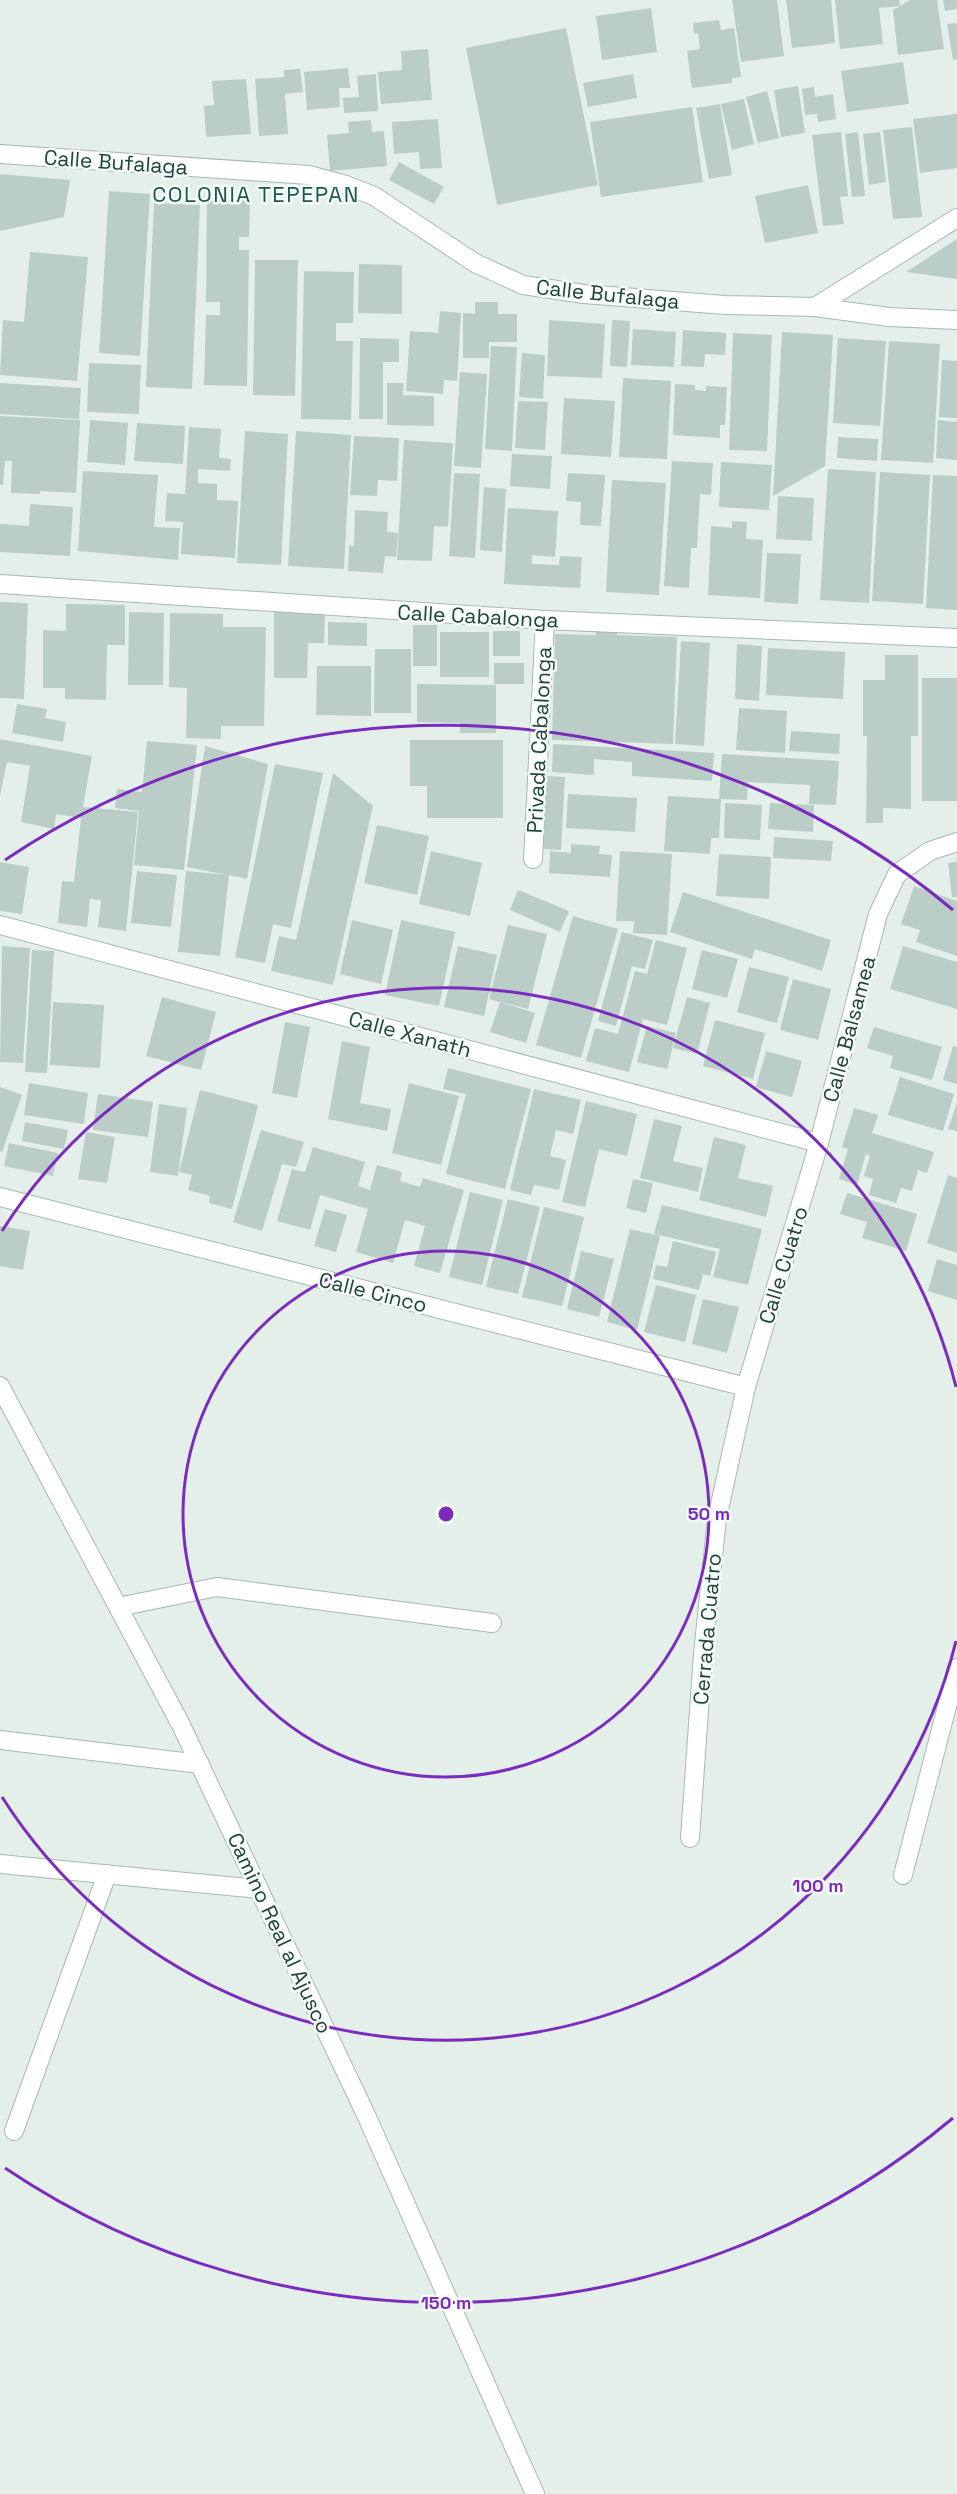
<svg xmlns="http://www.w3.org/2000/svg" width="957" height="2494" font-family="'Space Grotesk',sans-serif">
<rect width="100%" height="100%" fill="#e4efea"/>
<g fill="#bbcdc7">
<polygon points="732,0 777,0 784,56 741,62"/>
<polygon points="786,0 831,0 835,43 792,48"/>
<polygon points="835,0 899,0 900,6 879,8 883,44 840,49"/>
<polygon points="910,0 937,0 944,49 898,55 893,10"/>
<polygon points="943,0 957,0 957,9 945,11"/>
<polygon points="651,8 657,52 602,60 596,16"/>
<polygon points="719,20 721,30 734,28 741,77 732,78 732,83 692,88 687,51 700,49 698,33 694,34 693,23"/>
<polygon points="957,23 957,59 953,60 947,24"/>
<polygon points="566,28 598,185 497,205 466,48"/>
<polygon points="428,49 432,100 381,104 378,72 402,70 401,51"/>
<polygon points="903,62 909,104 847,112 841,71"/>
<polygon points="348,68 350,88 339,88 340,107 307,110 304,72"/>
<polygon points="300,69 303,92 285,94 288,134 259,136 255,79 284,77 284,70"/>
<polygon points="376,74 378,111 344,113 343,98 359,97 357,76"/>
<polygon points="633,74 637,98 588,107 583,83"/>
<polygon points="246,79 251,134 206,137 204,106 214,105 212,81"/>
<polygon points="798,86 805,133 781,137 774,90"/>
<polygon points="814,87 815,97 833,94 836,119 818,122 817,114 805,115 802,89"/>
<polygon points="767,91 779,138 758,143 746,97"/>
<polygon points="744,99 754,144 732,150 721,104"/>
<polygon points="720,104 732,175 709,179 696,108"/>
<polygon points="692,107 703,182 601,197 590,122"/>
<polygon points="957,114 957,168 920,173 913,119"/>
<polygon points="438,119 442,168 420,169 419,152 394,154 392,122"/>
<polygon points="371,120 372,132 384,131 387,166 330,171 327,135 349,133 348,122"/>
<polygon points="912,127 922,217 893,219 883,130"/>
<polygon points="841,132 848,196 840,197 844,224 823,226 812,135"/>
<polygon points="858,132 865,196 852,197 845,134"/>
<polygon points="880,132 886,182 869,185 863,134"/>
<polygon points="399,162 444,187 434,204 389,180"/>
<polygon points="0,174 70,180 64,217 0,231"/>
<polygon points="808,185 818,233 765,243 755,196"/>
<polygon points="109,191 150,194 140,356 99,353"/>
<polygon points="207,199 250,200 249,237 239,237 239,250 249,250 247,386 204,385 206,315 220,315 220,302 206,302"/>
<polygon points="154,203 200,205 192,389 146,387"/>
<polygon points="957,239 957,279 906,272"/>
<polygon points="30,252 88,257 77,381 0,375 3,320 24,322"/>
<polygon points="255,260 298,260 295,396 253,395"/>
<polygon points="359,264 402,265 402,314 358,313"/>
<polygon points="304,271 354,272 353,323 336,323 336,341 353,341 351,420 301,419"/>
<polygon points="475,302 498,302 498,314 517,314 517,342 489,342 489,358 463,358 463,313 475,314"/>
<polygon points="440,311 461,313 457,381 444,380 443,394 406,391 410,331 438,333"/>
<polygon points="549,320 605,324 602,378 547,376"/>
<polygon points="612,320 630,321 627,367 610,366"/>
<polygon points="633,329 676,332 674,367 631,365"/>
<polygon points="683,330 726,333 725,355 705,354 704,367 681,366"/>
<polygon points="782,332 833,335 825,466 773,496"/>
<polygon points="733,333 772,335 767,451 729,450"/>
<polygon points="360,338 399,339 399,362 383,362 383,419 359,419"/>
<polygon points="838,338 886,341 880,426 833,423"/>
<polygon points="889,341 940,344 933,463 881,460"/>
<polygon points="491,346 517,347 512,451 485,449"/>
<polygon points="522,353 545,355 543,399 519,397"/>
<polygon points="942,360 957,361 957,418 939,417"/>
<polygon points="89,363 141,365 139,414 87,412"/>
<polygon points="460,372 487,374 481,468 454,466"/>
<polygon points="623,378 671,381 667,459 619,457"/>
<polygon points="0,383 81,388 79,419 0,414"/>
<polygon points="387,383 404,383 403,395 434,396 434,426 387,425"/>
<polygon points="675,384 695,385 695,390 706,391 706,386 727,387 725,425 720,425 720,438 673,435"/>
<polygon points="564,398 615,401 611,457 561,454"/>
<polygon points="518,401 548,402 545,450 515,448"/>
<polygon points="0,416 80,420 76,493 40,491 40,494 11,493 12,461 5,461 3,485 0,485"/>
<polygon points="90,420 128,423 125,465 87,462"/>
<polygon points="938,420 957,422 957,460 936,458"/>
<polygon points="137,423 185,426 183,464 134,461"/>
<polygon points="189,427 221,429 219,458 231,459 230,471 198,469 198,483 217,484 217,500 238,501 235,558 181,554 183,522 165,521 167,493 185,494"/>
<polygon points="245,431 288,434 281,565 237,563"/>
<polygon points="296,431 351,435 344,569 288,566"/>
<polygon points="354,436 399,438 397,481 378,480 377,496 350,495"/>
<polygon points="838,437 878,439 877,461 837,458"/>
<polygon points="404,440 453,443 448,527 434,526 432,561 397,560"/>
<polygon points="512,454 552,456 550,489 510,486"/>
<polygon points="672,461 713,463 711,495 700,494 697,548 691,548 689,588 664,586"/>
<polygon points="721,462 772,465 769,510 719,507"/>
<polygon points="828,469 876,472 869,603 820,600"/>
<polygon points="83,471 158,475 154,527 180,528 178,560 78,551"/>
<polygon points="880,472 930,475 923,604 872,601"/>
<polygon points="454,473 480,474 475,558 449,556"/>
<polygon points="568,473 605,475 601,526 580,525 581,502 566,501"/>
<polygon points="933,475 957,476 957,610 926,608"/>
<polygon points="612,480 666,483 659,595 606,592"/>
<polygon points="484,487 506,489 502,552 480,550"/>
<polygon points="778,496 814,498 812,541 776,539"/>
<polygon points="30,504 73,507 70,556 0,552 0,524 29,526"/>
<polygon points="508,508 558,511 555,557 532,555 532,564 559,565 560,556 582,557 580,588 504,584"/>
<polygon points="355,510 388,512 387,532 398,533 396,557 385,556 383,573 348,571 349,545 354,546"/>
<polygon points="732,521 747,522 746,539 763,540 760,598 708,595 711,526 732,528"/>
<polygon points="767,553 801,554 798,604 764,602"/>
<polygon points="0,602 28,603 24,699 0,698"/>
<polygon points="66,604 125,605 125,645 107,645 106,700 65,699 65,688 43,688 43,630 66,631"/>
<polygon points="129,612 164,613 163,685 128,685"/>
<polygon points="274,612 325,613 324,643 308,643 307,678 274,678"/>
<polygon points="170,613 223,614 223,627 266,627 264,726 221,726 221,739 186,738 187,688 169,687"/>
<polygon points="328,622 367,623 367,646 328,645"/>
<rect x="413" y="625" width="24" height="41"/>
<polygon points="596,630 617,630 617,635 677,637 673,744 552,740 555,634 596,635"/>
<rect x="493" y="631" width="27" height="25"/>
<rect x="440" y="632" width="49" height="45"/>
<polygon points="681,641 710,643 704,746 675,744"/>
<polygon points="737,644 762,646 759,701 735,699"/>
<polygon points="768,648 845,652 843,699 766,695"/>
<polygon points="375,649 411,649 411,713 374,713"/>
<polygon points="885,655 918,655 918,736 911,736 911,809 883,808 883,823 866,823 867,736 863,736 863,680 885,680"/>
<rect x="494" y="663" width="30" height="21"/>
<polygon points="317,666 371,666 371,716 316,715"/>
<rect x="922" y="678" width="35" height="123"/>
<polygon points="417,684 496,685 496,733 460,733 460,723 417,722"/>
<polygon points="17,704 47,709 45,718 66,722 63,742 12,733"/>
<polygon points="739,708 787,711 785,753 736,750"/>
<polygon points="791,731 840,734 839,754 789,751"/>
<polygon points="0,739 92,756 83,807 138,812 126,931 98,927 101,900 90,899 87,927 58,923 62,881 74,882 81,818 56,814 54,829 21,822 30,766 7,762 0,795"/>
<polygon points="410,740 503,740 503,818 427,818 427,786 410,786"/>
<polygon points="147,741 197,745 184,870 134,865 139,811 115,808 117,789 142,792"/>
<polygon points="553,744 714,753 712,781 632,776 632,762 594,759 594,775 552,772"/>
<polygon points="205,746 268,764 247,879 229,875 220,956 178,952 186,871 227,875 187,867"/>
<polygon points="722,754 839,761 836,805 809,804 810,785 748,782 747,800 721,799 719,838 711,838 710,854 664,851 668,796 719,799"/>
<polygon points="275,764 323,773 291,928 273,924 265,963 235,957"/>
<polygon points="333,773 373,806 333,985 271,971 279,936 296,940"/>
<polygon points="547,776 565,777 561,850 543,849"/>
<polygon points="568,794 637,798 635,832 566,828"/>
<polygon points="725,803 762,805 760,840 724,838"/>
<polygon points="770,803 814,805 813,832 768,829"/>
<polygon points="377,825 429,836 417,895 364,883"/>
<polygon points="774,837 833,841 831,861 773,858"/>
<polygon points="571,844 600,846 599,854 612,855 610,877 549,873 550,851 571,853"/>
<polygon points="431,851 482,863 470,916 419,904"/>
<polygon points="620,851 672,854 667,935 633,933 634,921 616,921"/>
<polygon points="719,854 771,857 769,899 716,896"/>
<polygon points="0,862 29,867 22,914 0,911"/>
<polygon points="957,862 957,897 952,897 948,863"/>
<polygon points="137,871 177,875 171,927 131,923"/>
<polygon points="914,886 957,901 957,956 916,942 920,930 901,924"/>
<polygon points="518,890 569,911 560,932 510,910"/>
<polygon points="683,892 831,940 822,971 755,949 752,959 670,932"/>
<polygon points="573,916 618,929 581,1058 536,1045"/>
<polygon points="352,920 393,930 381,984 340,974"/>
<polygon points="401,920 455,932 439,1006 385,995"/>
<polygon points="508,925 547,934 528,1009 489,999"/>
<polygon points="622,932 653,940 645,969 632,966 616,1026 598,1021"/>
<polygon points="656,940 687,948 667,1025 643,1019 629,1072 586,1061 595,1028 618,1034 635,971 647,974"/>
<polygon points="2,946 30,948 23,1063 0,1062"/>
<polygon points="458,946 497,955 484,1016 444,1007"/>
<polygon points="903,946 957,962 957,1009 890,989"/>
<polygon points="32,950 54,951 47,1073 25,1072"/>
<polygon points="702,950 738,959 727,998 692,989"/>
<polygon points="749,967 789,977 777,1023 737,1012"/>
<polygon points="793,979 831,989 818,1040 780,1030"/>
<polygon points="162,997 216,1012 201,1070 146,1056"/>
<polygon points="687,997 710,1003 697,1054 673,1048"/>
<polygon points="53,1002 104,1005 100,1068 50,1065"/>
<polygon points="500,1002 535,1013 526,1043 490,1032"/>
<polygon points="715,1020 765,1033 753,1079 703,1066"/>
<polygon points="285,1022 310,1027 297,1098 272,1093"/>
<polygon points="647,1026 676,1033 667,1069 637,1062"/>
<polygon points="874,1027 942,1047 932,1080 890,1068 893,1056 867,1048"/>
<polygon points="342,1041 370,1047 360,1103 391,1109 387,1131 328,1119"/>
<polygon points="953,1046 957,1047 957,1084 943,1080"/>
<polygon points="766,1051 802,1061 792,1097 756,1087"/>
<polygon points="448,1068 531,1089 505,1189 446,1174 466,1094 443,1089"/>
<polygon points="900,1077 954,1094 943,1131 888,1115"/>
<polygon points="29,1083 88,1093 84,1124 24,1115"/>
<polygon points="409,1083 459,1096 441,1165 392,1153"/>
<polygon points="0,1087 22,1095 2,1152 0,1151"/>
<polygon points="534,1089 581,1100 573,1134 556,1130 550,1156 566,1160 559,1190 534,1185 531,1195 510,1190"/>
<polygon points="200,1090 258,1105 232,1209 209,1203 210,1196 188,1190 192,1175 179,1172"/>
<polygon points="98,1094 153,1102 148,1137 93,1130"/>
<polygon points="586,1101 637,1114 627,1156 599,1149 585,1207 562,1202"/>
<polygon points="957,1103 957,1131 948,1129"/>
<polygon points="159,1104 187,1108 178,1176 150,1172"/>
<polygon points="854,1108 878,1115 872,1133 934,1152 927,1173 918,1170 912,1191 901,1188 896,1203 869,1195 873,1179 864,1176 870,1156 866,1154 857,1185 839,1179 848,1149 842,1147"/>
<polygon points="654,1119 682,1126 673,1161 703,1168 698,1192 640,1178"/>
<polygon points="25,1122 68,1130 64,1149 22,1141"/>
<polygon points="261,1130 304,1142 296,1167 282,1164 262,1231 233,1222"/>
<polygon points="86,1132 115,1137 107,1183 78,1179"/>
<polygon points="714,1137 746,1145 738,1178 773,1186 766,1217 699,1200"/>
<polygon points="9,1143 58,1153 53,1176 4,1166"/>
<polygon points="313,1147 365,1162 358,1186 370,1190 377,1165 402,1172 400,1181 420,1187 423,1178 464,1190 440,1273 414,1266 425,1226 405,1220 393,1263 356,1252 368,1209 320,1195 310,1230 277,1221 292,1169 305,1172"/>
<polygon points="948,1175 957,1178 957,1253 927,1243"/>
<polygon points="633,1179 653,1183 646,1213 626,1208"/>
<polygon points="470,1192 503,1200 482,1285 449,1277"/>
<polygon points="847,1193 917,1214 906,1251 862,1238 867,1222 840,1214"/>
<polygon points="508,1199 540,1207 518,1294 486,1287"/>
<polygon points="662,1205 762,1229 748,1285 713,1277 720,1249 654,1234"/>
<polygon points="544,1207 584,1217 562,1306 522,1297"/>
<polygon points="325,1209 347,1215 336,1252 314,1246"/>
<polygon points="0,1226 30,1231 23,1270 0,1266"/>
<polygon points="630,1229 660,1236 637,1330 607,1322"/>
<polygon points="673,1241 716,1252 710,1276 703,1274 699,1290 653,1279 656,1265 667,1267"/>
<polygon points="581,1251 614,1259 599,1317 567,1309"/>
<polygon points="937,1259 957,1265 957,1300 928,1291"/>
<polygon points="656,1285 696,1295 685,1342 644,1332"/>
<polygon points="703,1299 739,1307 727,1353 692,1344"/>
</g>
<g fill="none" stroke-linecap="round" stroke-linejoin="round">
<g stroke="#a6b8b2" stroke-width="20">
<g id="minor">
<polyline points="0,154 309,175 346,185 374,196 475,263 523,285 584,294 725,305 815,307 889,317 957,320"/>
<polyline points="815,307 957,218"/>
<polyline points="0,584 545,620 957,638"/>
<polyline points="533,859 545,620"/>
<polyline points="0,925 819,1143"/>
<polyline points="0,1197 746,1387"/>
<polyline points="0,1386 180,1723 367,2117 535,2494"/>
<polyline points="118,1607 217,1587 492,1623"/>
<polyline points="0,1740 200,1764"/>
<polyline points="690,1838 703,1654 717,1518 746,1387 819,1143 878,914 897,874 930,851 957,842"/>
<polyline points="0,1864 259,1889"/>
<polyline points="903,1875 957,1668"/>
<polyline points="14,2131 107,1874"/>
</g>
</g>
<use href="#minor" stroke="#fff" stroke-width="18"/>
</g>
<g fill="none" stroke="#7b2cbf" stroke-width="3">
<circle cx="446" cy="1514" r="263"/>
<path d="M956 1641A526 526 0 0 1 2 1797M2 1231A526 526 0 0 1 956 1387"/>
<path d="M953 2118A789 789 0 0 1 5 2168M5 860A789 789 0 0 1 953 910"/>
</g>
<g text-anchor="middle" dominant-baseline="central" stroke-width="5" stroke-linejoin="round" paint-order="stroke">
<g font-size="21" fill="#21433b" stroke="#f5fbf8">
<text transform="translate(116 162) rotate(4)">Calle Bufalaga</text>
<text transform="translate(608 294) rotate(6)">Calle Bufalaga</text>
<text transform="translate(478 616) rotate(3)">Calle Cabalonga</text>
<text transform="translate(539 740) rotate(-87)">Privada Cabalonga</text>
<text transform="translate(849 1029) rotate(-75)">Calle Balsamea</text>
<text transform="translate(410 1034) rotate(15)">Calle Xanath</text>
<text transform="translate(783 1265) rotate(-73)">Calle Cuatro</text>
<text transform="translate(373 1292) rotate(14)">Calle Cinco</text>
<text transform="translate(707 1629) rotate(-85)">Cerrada Cuatro</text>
<text transform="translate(280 1933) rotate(65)">Camino Real al Ajusco</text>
</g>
<g font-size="22" letter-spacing="1.5" fill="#1a584c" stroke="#f5fbf8">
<text x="256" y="194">COLONIA TEPEPAN</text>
</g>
</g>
<circle cx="446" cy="1514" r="9" fill="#7b2cbf" stroke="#f5fbf8" stroke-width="3"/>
<g font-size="18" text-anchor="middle" font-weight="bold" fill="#7b2cbf" stroke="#f5fbf8" stroke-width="5" stroke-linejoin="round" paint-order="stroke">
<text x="709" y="1520">50 m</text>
<text x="818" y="1892">100 m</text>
<text x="446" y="2309">150 m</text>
</g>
</svg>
